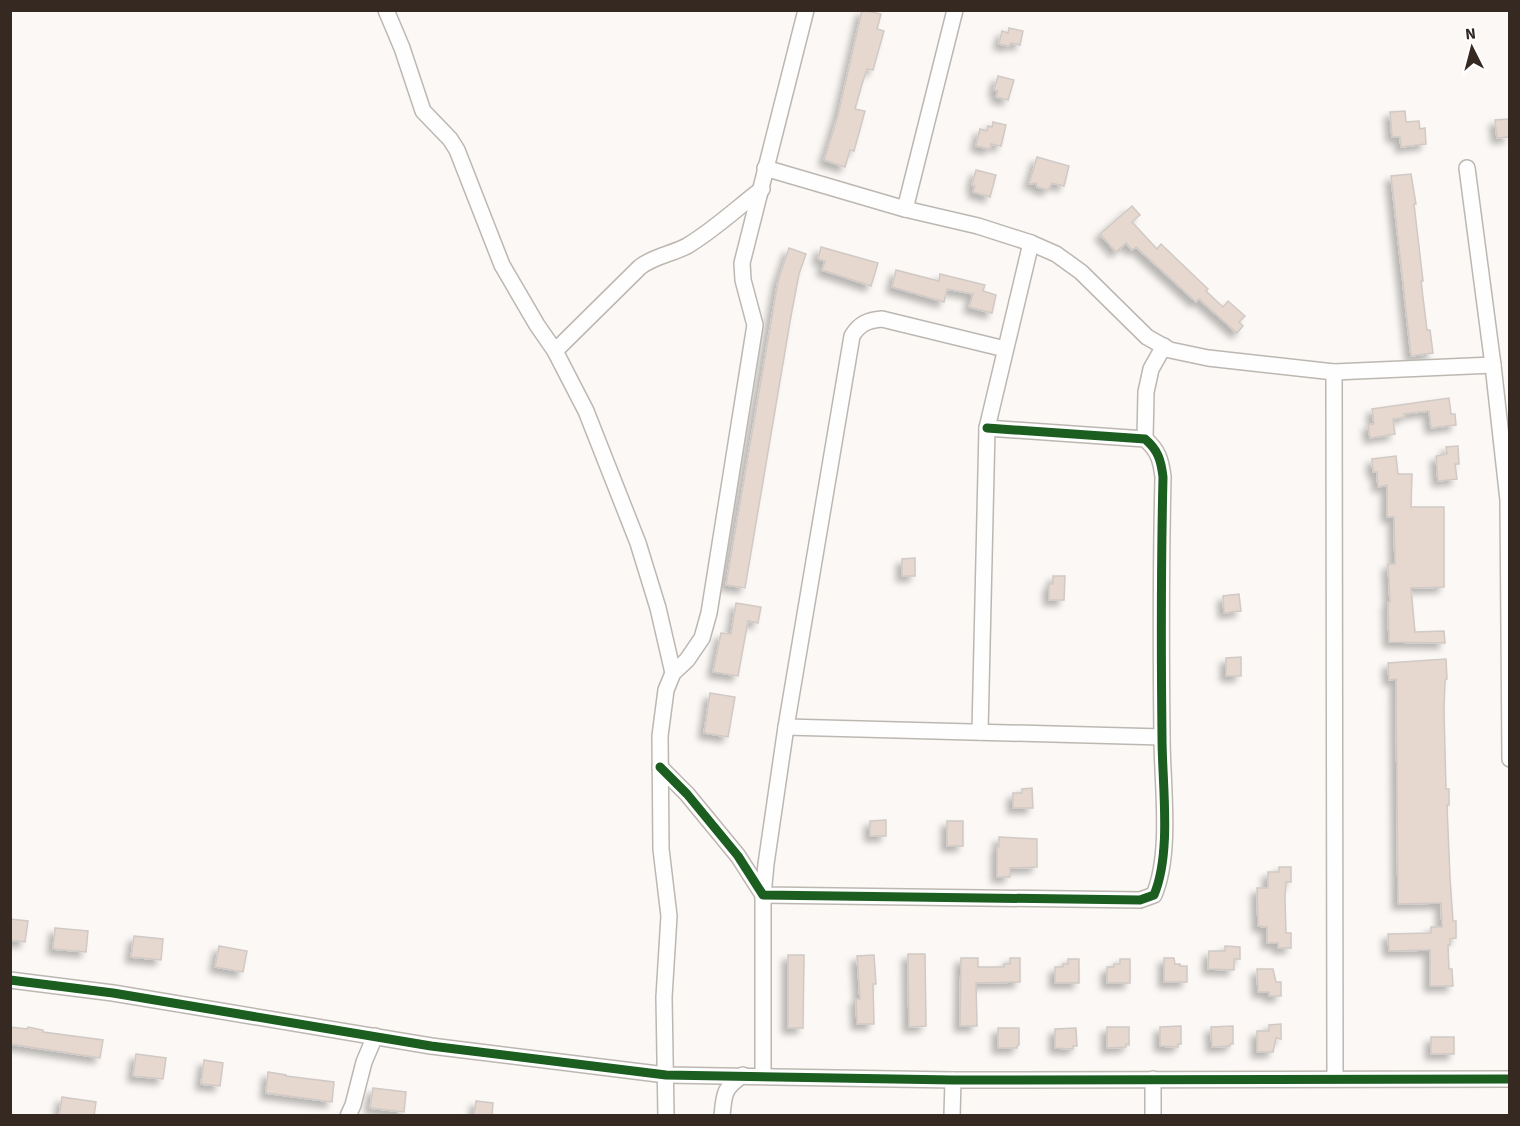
<svg xmlns="http://www.w3.org/2000/svg" width="1520" height="1126" font-family="'Source Sans 3',sans-serif">
<defs>
<filter id="shadow"><feDropShadow dx="-5.5" dy="5.5" stdDeviation="3" flood-color="#0004"/></filter>
</defs>
<rect width="100%" height="100%" fill="#fbf8f5"/>
<g fill="#e7d8cf" stroke="#d0c9c5" stroke-width="1.5" filter="url(#shadow)">
<polygon points="862,10 881,14 877,29 884,31 873,70 867,69 862,84 855,109 865,111 854,151 850,150 845,167 824,160 838,115"/>
<polygon points="1009,28 1023,31 1020,45 1011,43 1009,46 999,44 1002,31 1008,33"/>
<polygon points="998,76 1014,80 1008,100 996,97 998,91 994,90"/>
<polygon points="1405,111 1406,122 1419,121 1420,129 1425,128 1426,144 1401,147 1400,137 1392,137 1390,112"/>
<polygon points="1509,119 1509,137 1497,138 1495,120"/>
<polygon points="993,122 1006,125 1001,146 991,144 990,149 976,146 980,129 987,131 988,126 992,127"/>
<polygon points="1037,157 1069,166 1064,186 1052,183 1048,190 1037,187 1036,183 1029,184"/>
<polygon points="976,170 996,175 990,197 973,192 975,186 972,185"/>
<polygon points="1411,174 1416,204 1414,204 1423,281 1421,281 1427,330 1430,330 1433,353 1411,356 1391,176"/>
<polygon points="1132,206 1140,215 1132,222 1157,249 1161,244 1208,289 1206,291 1223,307 1228,301 1245,316 1239,322 1243,326 1237,333 1199,299 1196,302 1136,247 1132,250 1126,243 1116,252 1100,234"/>
<polygon points="821,247 878,263 871,286 822,270 825,261 818,259"/>
<polygon points="789,248 806,254 799,274 791,316 745,588 726,585 778,281"/>
<polygon points="896,270 939,281 940,274 985,285 983,291 996,295 992,313 969,307 973,294 947,289 944,302 892,287"/>
<polygon points="1449,398 1451,414 1455,414 1456,425 1431,428 1429,411 1404,414 1405,417 1393,419 1395,434 1370,438 1368,425 1374,424 1372,409"/>
<polygon points="1458,446 1459,464 1455,464 1457,479 1438,481 1436,456 1447,454 1446,447"/>
<polygon points="1396,456 1398,474 1412,474 1411,507 1444,507 1444,587 1411,588 1415,632 1444,631 1445,643 1389,642 1388,602 1390,602 1388,564 1395,564 1394,517 1387,517 1387,485 1378,487 1377,472 1373,472 1372,459"/>
<polygon points="915,558 915,576 902,576 902,559"/>
<polygon points="1053,576 1065,576 1064,600 1049,600 1049,584 1053,584"/>
<polygon points="1239,594 1241,611 1224,613 1223,596"/>
<polygon points="736,603 761,607 758,623 748,621 738,676 713,672 721,633 731,634"/>
<polygon points="1241,657 1241,676 1226,676 1226,658"/>
<polygon points="1446,659 1447,679 1445,680 1444,711 1446,789 1449,789 1449,805 1447,805 1450,878 1453,921 1456,921 1456,938 1450,939 1450,945 1448,945 1449,969 1452,969 1453,986 1430,986 1430,950 1389,951 1388,934 1431,933 1431,927 1442,927 1441,903 1398,904 1396,679 1389,680 1388,663"/>
<polygon points="710,693 735,697 728,737 704,733"/>
<polygon points="1032,788 1033,808 1013,808 1013,793 1022,793 1022,789"/>
<polygon points="886,820 886,836 870,836 870,821"/>
<rect x="947" y="821" width="16" height="25"/>
<polygon points="999,837 1037,839 1037,867 1010,868 1010,877 997,877 997,847 999,847"/>
<polygon points="1279,867 1291,867 1291,882 1286,882 1285,898 1286,933 1291,933 1291,948 1278,948 1278,943 1267,943 1267,927 1258,926 1257,888 1268,888 1268,872 1279,872"/>
<polygon points="10,919 28,921 25,942 10,940"/>
<polygon points="55,928 88,931 86,952 53,949"/>
<polygon points="134,936 163,939 161,960 131,957"/>
<polygon points="219,946 247,951 243,972 215,967"/>
<polygon points="1225,946 1240,947 1240,959 1234,959 1234,970 1208,969 1209,951 1225,951"/>
<polygon points="908,954 925,954 926,1026 909,1027"/>
<polygon points="788,955 804,955 803,1028 788,1028"/>
<polygon points="874,955 876,984 873,984 874,1024 857,1024 856,999 860,999 857,956"/>
<polygon points="961,958 978,958 978,967 1004,967 1004,964 1010,964 1010,958 1020,958 1020,982 976,983 977,1026 960,1026"/>
<polygon points="1164,958 1174,958 1175,964 1180,964 1180,966 1187,966 1187,982 1164,982"/>
<polygon points="1068,959 1079,959 1079,983 1055,983 1055,967 1063,967 1063,964 1068,964"/>
<polygon points="1120,959 1130,959 1130,983 1107,983 1107,967 1114,967 1114,964 1120,964"/>
<polygon points="1257,969 1273,969 1276,982 1281,982 1281,996 1269,996 1269,992 1258,992"/>
<polygon points="1281,1024 1281,1039 1276,1038 1273,1052 1257,1052 1257,1031 1269,1031 1269,1025"/>
<polygon points="1181,1026 1181,1044 1178,1044 1178,1047 1160,1046 1160,1027"/>
<polygon points="1233,1026 1233,1044 1230,1044 1230,1046 1212,1047 1211,1027"/>
<polygon points="10,1027 27,1029 28,1027 43,1030 43,1032 103,1040 100,1058 10,1044"/>
<polygon points="1107,1027 1129,1027 1129,1045 1126,1044 1126,1047 1107,1048"/>
<polygon points="998,1028 1019,1028 1019,1045 1017,1046 1017,1048 998,1048"/>
<polygon points="1076,1028 1077,1046 1073,1046 1073,1049 1055,1048 1055,1029"/>
<rect x="1431" y="1037" width="23" height="17"/>
<polygon points="136,1054 166,1058 163,1079 133,1076"/>
<polygon points="204,1060 223,1063 220,1086 201,1084"/>
<polygon points="268,1072 286,1075 286,1076 334,1082 332,1102 266,1093"/>
<polygon points="373,1088 406,1092 404,1112 370,1108"/>
<polygon points="62,1097 96,1102 94,1116 59,1116"/>
<polygon points="476,1101 493,1103 492,1116 474,1116"/>
</g>
<g fill="none" stroke-linecap="round" stroke-linejoin="round">
<g stroke="#bdb7b1" stroke-width="18">
<g id="minor">
<polyline points="386,10 402,48 423,111 450,139 457,150 502,265 537,325 555,351 586,411 638,543 658,608 673,673"/>
<polyline points="765,168 905,209 978,226 1031,243 1056,254 1081,272 1147,337 1170,350 1208,358 1334,372 1493,365"/>
<polyline points="1467,168 1493,365 1508,500 1510,759"/>
<polyline points="905,209 955,10"/>
<path d="M555,351L640,267C654,256 672,254 687,246C714,230 737,208 762,189"/>
<polyline points="1334,372 1335,1078"/>
<polyline points="1145,439 1146,392 1151,369 1164,346"/>
<polyline points="786,727 1162,737"/>
<polyline points="980,732 987,428 1031,243"/>
<path d="M660,767L687,794L738,856L763,895L1140,900L1154,895C1172,852 1162,784 1162,737C1161,650 1161,563 1163,477C1161,460 1158,450 1145,439L987,428"/>
<polyline points="10,980 113,993 431,1046 666,1075 953,1080 1510,1079"/>
<path d="M763,1075V895L766,864L786,727L852,336C859,324 868,320 882,319L1005,349"/>
<polyline points="1153,1079 1153,1116"/>
<polyline points="348,1116 353,1105 364,1062 375,1036"/>
<polyline points="666,1116 664,997 669,916 661,849 660,736 666,690 673,673 687,660 702,638 709,613 755,325 743,280 742,263 806,10"/>
<path d="M722,1116C724,1093 724,1088 743,1075"/>
<polyline points="952,1116 953,1080"/>
</g>
</g>
<use href="#minor" stroke="#fefefe" stroke-width="15"/>
<g stroke="#fff" stroke-width="13">
<g id="cycleway">
<path d="M660,767L687,794L738,856L763,895L1140,900L1154,895C1172,852 1162,784 1162,737C1161,650 1161,563 1163,477C1161,460 1158,450 1145,439L987,428"/>
<polyline points="10,980 113,993 431,1046 666,1075 953,1080 1510,1079"/>
</g>
</g>
<use href="#cycleway" stroke="#1b5e20" stroke-width="9"/>
</g>
<rect width="1520" height="1126" fill="none" stroke="#352922" stroke-width="24"/>
<g transform="translate(1472 48) rotate(354)" stroke="#ffffff" stroke-width="4.5" paint-order="stroke">
<path d="M0-4.5L10 22L0 15L-10 22Z" fill="#352922"/>
<text y="-9" font-size="16" font-weight="bold" text-anchor="middle" fill="#352922">N</text>
</g>
</svg>
